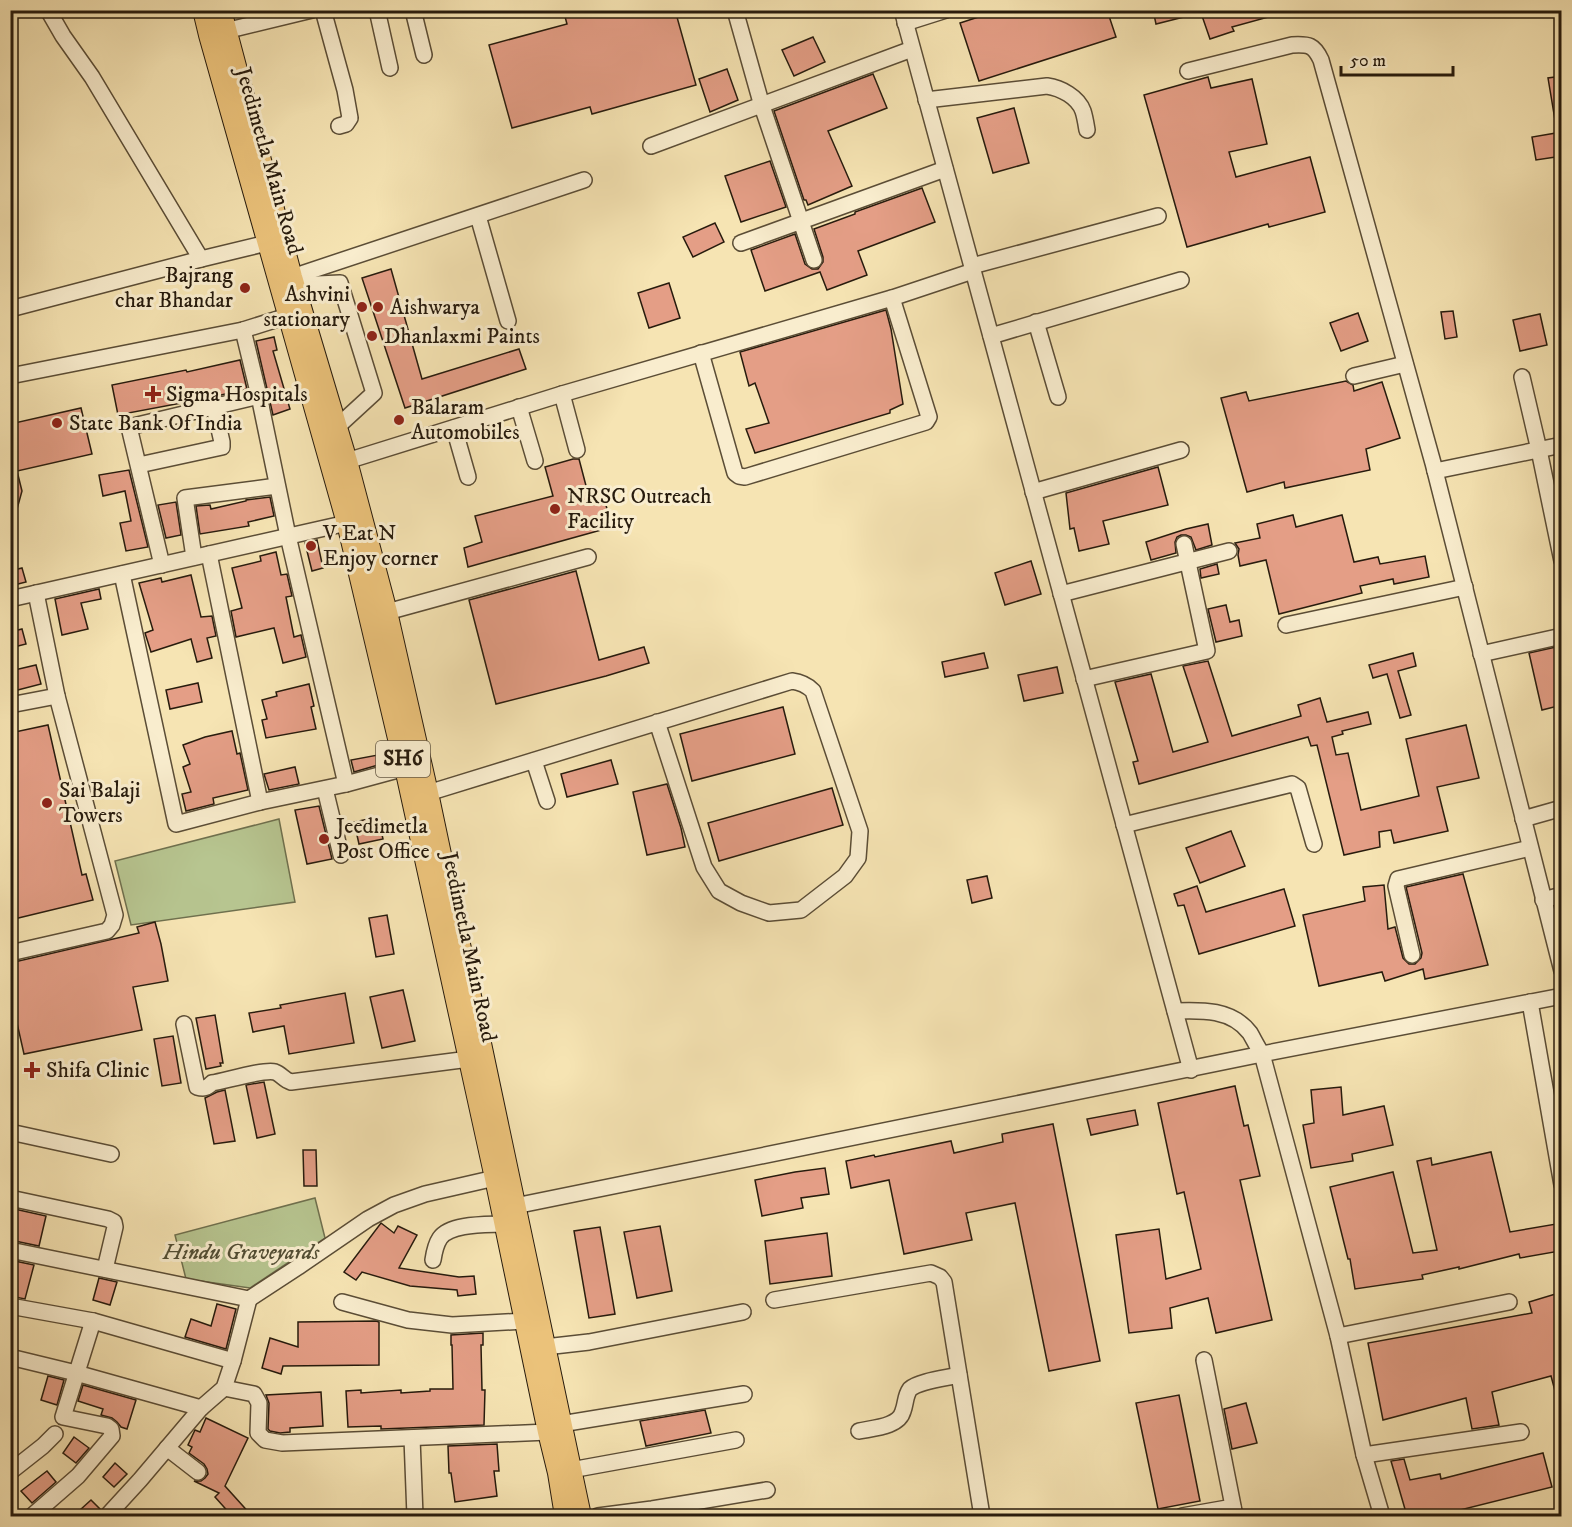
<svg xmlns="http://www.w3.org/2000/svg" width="1572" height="1527" font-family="'IM FELL DW Pica',serif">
<rect width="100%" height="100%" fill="#f6e4b3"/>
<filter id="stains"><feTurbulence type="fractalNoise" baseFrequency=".00333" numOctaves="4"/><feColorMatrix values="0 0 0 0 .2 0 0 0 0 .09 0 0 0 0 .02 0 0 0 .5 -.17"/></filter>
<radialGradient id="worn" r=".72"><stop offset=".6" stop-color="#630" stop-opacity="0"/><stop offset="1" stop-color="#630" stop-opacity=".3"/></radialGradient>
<g fill="#b7c590" stroke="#6f704e" stroke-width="1.5">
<polygon points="279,819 295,902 131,925 115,861"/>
<polygon points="315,1198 325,1238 250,1288 186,1279 175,1235"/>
</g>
<g fill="#e49e86" stroke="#271b0d" stroke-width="1.5">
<polygon points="574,10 675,10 696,85 592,114 590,107 512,128 489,45 567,24 564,13"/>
<polygon points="1000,10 1107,10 1116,37 979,81 960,23"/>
<polygon points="1153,10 1191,10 1192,15 1156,24"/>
<polygon points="1200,10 1278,10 1279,14 1232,27 1234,31 1210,39"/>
<polygon points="813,37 825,62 794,76 782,50"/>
<polygon points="727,69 738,100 710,112 699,79"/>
<polygon points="873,74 887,108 828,131 852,186 808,205 806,200 804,200 774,111"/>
<polygon points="1562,76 1562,120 1555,120 1548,78"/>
<polygon points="1208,77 1211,88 1252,79 1267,144 1229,152 1236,177 1310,157 1325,212 1269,227 1268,224 1187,247 1144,95"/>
<polygon points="1014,108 1029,163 993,173 977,118"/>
<polygon points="1562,132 1562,156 1536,160 1532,137"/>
<polygon points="770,161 786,207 741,222 725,176"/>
<polygon points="922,188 935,222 858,251 867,275 827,290 820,272 765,291 751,250 795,234 805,264 812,269 818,269 823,262 823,257 814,229 855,214 855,212"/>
<polygon points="715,223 724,242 693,257 683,237"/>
<polygon points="391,269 422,379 519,349 526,369 405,408 362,278"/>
<polygon points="669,283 680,318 649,328 638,293"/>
<polygon points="886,310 891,329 903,404 890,410 890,413 755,453 746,429 769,423 755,383 749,386 740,352"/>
<polygon points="1453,311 1457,337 1445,339 1441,312"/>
<polygon points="1358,313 1368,341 1341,351 1330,323"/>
<polygon points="1540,314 1547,345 1520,351 1513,320"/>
<polygon points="274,337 277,350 273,351 290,409 273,415 256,341"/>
<polygon points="240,360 247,389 208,398 118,415 112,385 186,370 187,372"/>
<polygon points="1346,381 1353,385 1354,391 1382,382 1400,438 1366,449 1370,470 1285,488 1284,482 1247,492 1221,398 1246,392 1249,401"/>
<polygon points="81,408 92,454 17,471 22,491 14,520 10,519 10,424"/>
<polygon points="573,459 579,459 590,501 604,498 612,527 468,567 464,548 482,542 475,516 553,496 545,467"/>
<polygon points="1158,467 1168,505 1103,521 1109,544 1079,551 1074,528 1070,529 1066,493"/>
<polygon points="129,470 148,547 126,551 120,523 131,521 125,491 103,496 99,475"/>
<polygon points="270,497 274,516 248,522 249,526 200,534 196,506 210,505 211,509 246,501 246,500"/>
<polygon points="176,502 181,535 166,538 158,505"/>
<polygon points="1293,515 1296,527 1342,515 1354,562 1378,557 1380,564 1425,556 1429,577 1394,584 1393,579 1360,586 1362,593 1279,614 1266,560 1240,566 1238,555 1239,549 1235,543 1260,538 1257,524"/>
<polygon points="1208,524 1212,545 1196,550 1191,537 1186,535 1181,535 1177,537 1175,542 1176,553 1151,560 1146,542 1186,529"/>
<polygon points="317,540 323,568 312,571 305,543"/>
<polygon points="276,552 281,575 287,574 292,596 286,597 294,637 301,635 306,657 283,663 274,628 236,637 231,611 242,608 232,568 261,561 260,556"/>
<polygon points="1031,561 1041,594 1005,605 995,573"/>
<polygon points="1217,564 1219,574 1201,578 1200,569"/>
<polygon points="22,568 26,582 10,586 10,571"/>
<polygon points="576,571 599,660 644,647 649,663 606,676 496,704 469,600"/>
<polygon points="191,575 201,617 212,616 216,636 207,638 212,658 197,662 191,639 151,652 145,633 153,630 139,583 161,578 162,582"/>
<polygon points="99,589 101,599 81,603 88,629 62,635 55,599"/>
<polygon points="1226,605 1230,622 1239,620 1242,636 1216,642 1208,609"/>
<polygon points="22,629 26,644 10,648 10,632"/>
<polygon points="1556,647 1562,672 1562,705 1542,710 1529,653"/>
<polygon points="984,653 988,668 945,677 942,662"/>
<polygon points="1413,653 1416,666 1398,671 1411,715 1400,718 1387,674 1373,678 1369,665"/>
<polygon points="1208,661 1232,736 1301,716 1298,705 1320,698 1327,722 1368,712 1371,724 1342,731 1343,734 1332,737 1336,755 1348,753 1361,810 1419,796 1406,739 1466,725 1479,778 1437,787 1448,831 1394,843 1391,830 1379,832 1380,847 1344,855 1317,745 1311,746 1308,737 1139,784 1133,762 1138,761 1115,682 1151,674 1173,752 1208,742 1183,666"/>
<polygon points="36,665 41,684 10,692 10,671"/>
<polygon points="1057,667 1063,693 1024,701 1018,675"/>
<polygon points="198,683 202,702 170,709 166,690"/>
<polygon points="309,684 314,706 311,707 316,729 266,738 262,720 267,719 262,700 277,696 276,692"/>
<polygon points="783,707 795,754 692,781 680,734"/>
<polygon points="48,725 82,875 86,874 93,900 10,920 10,733"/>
<polygon points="232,731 237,754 240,753 248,790 213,798 214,804 186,811 182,794 191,792 183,767 190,764 183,745 205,737"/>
<polygon points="383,754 385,763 354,772 351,760"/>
<polygon points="611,760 618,784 567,797 561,774"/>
<polygon points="295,767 299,784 269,790 264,774"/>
<polygon points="667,784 681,828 685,847 647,855 633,792"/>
<polygon points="832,788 843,825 719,861 708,823"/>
<polygon points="319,806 332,859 307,864 295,810"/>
<polygon points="378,817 383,839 359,844 354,822"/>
<polygon points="1231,831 1245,866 1200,883 1186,848"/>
<polygon points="1463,874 1488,965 1425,979 1423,969 1385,981 1382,972 1319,986 1303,915 1365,901 1363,887 1384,885 1388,929 1395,927 1403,958 1409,964 1415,964 1421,958 1422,953 1406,887"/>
<polygon points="987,876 992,898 972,903 967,880"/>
<polygon points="1197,886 1206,912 1284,889 1295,926 1199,954 1184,905 1178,906 1174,894"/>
<polygon points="387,915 394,954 376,957 369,918"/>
<polygon points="155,922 161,944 168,981 133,987 142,1030 24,1054 10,992 10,963 139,933 137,927"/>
<polygon points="403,990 415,1041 382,1048 370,997"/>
<polygon points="345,993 354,1043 289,1054 284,1026 253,1032 249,1013 281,1008 280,1005"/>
<polygon points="215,1015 223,1063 220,1063 221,1066 206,1069 196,1018"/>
<polygon points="173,1036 181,1083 162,1086 154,1039"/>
<polygon points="264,1082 275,1134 257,1138 246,1085"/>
<polygon points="1235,1086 1244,1126 1248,1125 1260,1176 1240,1180 1272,1320 1216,1333 1208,1298 1170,1308 1172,1328 1129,1333 1116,1235 1159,1229 1166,1279 1201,1269 1184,1192 1177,1194 1158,1103"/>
<polygon points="1341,1087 1343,1115 1384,1106 1393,1145 1352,1154 1353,1161 1311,1168 1303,1125 1314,1123 1311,1090"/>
<polygon points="225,1090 235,1141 214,1144 205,1098 217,1092"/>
<polygon points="1135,1110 1138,1125 1091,1135 1087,1119"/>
<polygon points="1053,1124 1100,1361 1049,1371 1015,1203 966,1213 972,1240 904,1254 889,1180 851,1188 846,1161 874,1155 875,1157 951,1141 954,1153 1003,1142 1002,1134"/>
<polygon points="303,1150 316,1150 317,1186 304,1186"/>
<polygon points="1491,1152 1510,1232 1556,1224 1560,1251 1520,1258 1519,1254 1459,1269 1459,1267 1422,1275 1423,1279 1355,1289 1350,1259 1348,1259 1330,1187 1393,1172 1413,1253 1437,1250 1417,1161 1431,1158 1432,1165"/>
<polygon points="825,1168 829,1194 801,1198 803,1208 762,1216 755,1180 795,1172"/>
<polygon points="10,1208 46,1216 39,1246 10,1240"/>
<polygon points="381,1223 394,1233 398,1226 417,1235 399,1268 459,1277 474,1276 476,1294 458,1296 457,1290 410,1286 362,1272 356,1280 344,1272"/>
<polygon points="660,1226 672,1291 637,1298 624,1232"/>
<polygon points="600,1227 615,1314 589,1318 574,1231"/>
<polygon points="827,1233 832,1276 770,1284 765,1241"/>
<polygon points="10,1260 34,1265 25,1299 10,1296"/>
<polygon points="99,1278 117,1282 110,1305 93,1300"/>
<polygon points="1562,1292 1562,1401 1558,1402 1551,1376 1492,1392 1499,1425 1472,1429 1466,1398 1383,1420 1368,1343 1532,1313 1529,1302"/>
<polygon points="217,1304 236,1309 226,1349 185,1337 191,1319 211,1326"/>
<polygon points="376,1321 379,1322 379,1365 283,1366 281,1374 262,1368 270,1338 298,1347 298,1322"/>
<polygon points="483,1333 483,1345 481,1345 482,1390 485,1390 484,1425 381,1429 381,1426 348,1427 346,1391 361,1390 361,1393 401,1390 401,1393 430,1391 430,1389 453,1389 452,1345 451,1345 451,1335"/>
<polygon points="48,1376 64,1380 57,1405 41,1400"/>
<polygon points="83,1385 136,1400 127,1429 121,1427 117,1422 112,1418 101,1415 103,1409 78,1401"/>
<polygon points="321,1392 323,1426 290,1428 290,1432 280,1433 270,1431 268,1429 269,1403 266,1395"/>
<polygon points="1179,1395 1200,1501 1158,1509 1136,1403"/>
<polygon points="1246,1403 1257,1443 1232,1449 1224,1409"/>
<polygon points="705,1410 711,1433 646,1446 640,1421"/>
<polygon points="206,1418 248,1438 225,1486 252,1516 232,1516 215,1497 219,1493 194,1481 201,1481 205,1478 208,1474 207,1469 204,1464 189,1453 192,1447 188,1445 195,1430 200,1432"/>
<polygon points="74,1437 89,1448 76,1463 63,1453"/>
<polygon points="497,1444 499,1471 494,1471 497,1496 455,1502 451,1473 449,1473 448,1446"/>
<polygon points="1543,1453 1552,1487 1448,1513 1449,1516 1407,1516 1391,1461 1404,1459 1410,1480 1440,1474 1441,1479"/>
<polygon points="115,1463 127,1474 114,1487 103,1477"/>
<polygon points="47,1471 56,1482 32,1503 21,1491"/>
<polygon points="91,1500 100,1509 98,1516 86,1516 80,1510"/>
</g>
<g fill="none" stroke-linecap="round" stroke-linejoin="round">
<g stroke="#5b4d36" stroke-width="18">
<g id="minor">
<polyline points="48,10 63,36 92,77 201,259"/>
<polyline points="323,10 345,90 350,118 346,124 339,126"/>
<polyline points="377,10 390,68"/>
<polyline points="413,10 424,55"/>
<polyline points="735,10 762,106 814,260"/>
<polyline points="902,10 1191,1070"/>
<polyline points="905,23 946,10"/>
<polyline points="217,33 312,10"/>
<path d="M1188,71L1292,45C1309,44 1314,45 1321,60L1433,463L1562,971"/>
<path d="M926,100L1047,86C1061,88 1078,97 1083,111C1085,117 1086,124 1087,130"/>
<polyline points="651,146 912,49"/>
<polyline points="478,216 508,321"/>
<polyline points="741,243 945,169"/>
<polyline points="972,266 1158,216"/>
<polyline points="292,277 584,180"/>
<polyline points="295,285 340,283 374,393 337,427"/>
<polyline points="10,309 201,259 267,243"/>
<polyline points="1036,322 1058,397"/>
<polyline points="243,330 259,396 288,536 346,784"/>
<polyline points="991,336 1181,280"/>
<polyline points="701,353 735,473 739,476 745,477 926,422 929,417 892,298"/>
<polyline points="10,376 243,330 297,313"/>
<polyline points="1354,376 1405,364"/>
<polyline points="1522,377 1539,450 1562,561"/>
<polyline points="562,394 577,450"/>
<polyline points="519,407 535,461"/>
<polyline points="454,428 468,477"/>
<polyline points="347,461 562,394 892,298 973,271"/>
<polyline points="139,465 222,447 222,442 214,407"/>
<polyline points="1435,471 1562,445"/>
<polyline points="1033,492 1181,450"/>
<polyline points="209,554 260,802"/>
<polyline points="194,557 185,498 277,486"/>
<polyline points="162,565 129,427 259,396"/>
<polyline points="122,574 176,824 260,802 346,784 405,768"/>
<polyline points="1061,594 1229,551"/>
<polyline points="10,599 347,523"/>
<polyline points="387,612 588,557"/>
<polyline points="1286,625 1465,587"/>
<polyline points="1481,654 1562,636"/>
<polyline points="1084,679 1207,651 1184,544"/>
<polyline points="10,705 57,696 36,593"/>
<polyline points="534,761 547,801"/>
<polyline points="325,789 341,855"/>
<path d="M428,793L792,681C800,682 807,685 813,691L860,831L858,858L845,876L801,910L769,913L741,903L719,891L704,867L657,722"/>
<polyline points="1523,819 1562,808"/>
<polyline points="1124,825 1292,784 1298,788 1314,844"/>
<polyline points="1543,900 1562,895"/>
<polyline points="10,953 107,931 112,925 115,915 57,696"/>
<polyline points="1412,955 1396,886 1398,879 1530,848"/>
<polyline points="1530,1002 1562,1185"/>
<path d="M1175,1011C1202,1010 1232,1009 1250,1033C1254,1040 1258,1048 1262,1054L1338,1336L1364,1455L1382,1516"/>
<path d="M184,1024L197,1087C204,1089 207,1088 212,1083C225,1081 264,1069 275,1072C281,1074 284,1080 291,1082L469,1059"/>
<polyline points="10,1132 111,1154"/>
<polyline points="10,1198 108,1219 114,1222 115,1227 105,1269"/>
<polyline points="515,1206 1262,1054 1562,996"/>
<polyline points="10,1250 249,1299 298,1267 368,1219 394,1205 425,1194 495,1178"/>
<path d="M433,1260C434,1253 436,1244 440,1238C451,1223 487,1225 504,1224"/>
<polyline points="774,1300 931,1273 940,1277 944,1282 982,1516"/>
<polyline points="342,1302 408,1320 452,1325 525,1321"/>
<polyline points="10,1306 93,1321 233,1361"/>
<polyline points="1338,1336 1509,1302"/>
<polyline points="545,1347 589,1342 743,1312"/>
<polyline points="10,1357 76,1373 201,1408"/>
<polyline points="1204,1360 1235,1516"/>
<polyline points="224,1388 254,1394 259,1403 258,1433 265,1440 282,1443 548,1432"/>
<polyline points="561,1424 744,1394"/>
<path d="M859,1431C873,1428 899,1427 903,1411C906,1403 905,1396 910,1389C919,1381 947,1378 959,1375"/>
<polyline points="412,1438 415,1516"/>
<polyline points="167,1448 198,1472"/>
<polyline points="1364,1455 1521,1432"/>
<polyline points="571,1470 736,1440"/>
<polyline points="10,1472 43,1446 55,1434"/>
<polyline points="32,1516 78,1476 112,1436 111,1429 107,1426 63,1417 93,1321"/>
<polyline points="107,1516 140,1480 201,1408 224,1388 233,1361 249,1299"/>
<polyline points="598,1516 652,1509 767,1490"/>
<polyline points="1182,1516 1233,1507"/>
</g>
</g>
<g stroke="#271b0d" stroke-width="22">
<g id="major">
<polyline points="203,10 209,35 347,523 405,768 495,1178 548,1432 558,1473 565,1516"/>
<polyline points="221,10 292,277 347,461 387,612 428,793 581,1516"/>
</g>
</g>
<use href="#minor" stroke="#f9edce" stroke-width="15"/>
<use href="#major" stroke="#ebc27a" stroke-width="20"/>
</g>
<g fill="#8f2418" stroke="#f9edce" stroke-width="2">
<circle cx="245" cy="288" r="6"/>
<circle cx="362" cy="307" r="6"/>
<circle cx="378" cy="307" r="6"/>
<circle cx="372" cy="336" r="6"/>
<path d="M150 385h6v6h6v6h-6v6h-6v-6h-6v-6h6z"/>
<circle cx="399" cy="420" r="6"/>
<circle cx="57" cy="423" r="6"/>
<circle cx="555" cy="509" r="6"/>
<circle cx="311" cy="546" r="6"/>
<circle cx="47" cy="803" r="6"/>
<circle cx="324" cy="839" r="6"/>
<path d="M29 1061h6v6h6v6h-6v6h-6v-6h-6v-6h6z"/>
</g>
<g text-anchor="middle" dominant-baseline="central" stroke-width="6" stroke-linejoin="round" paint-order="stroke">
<rect fill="#f9edce" stroke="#665a47" stroke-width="1.5" x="376" y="741" width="54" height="36" rx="4.5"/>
<g font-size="21" font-weight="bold" fill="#271b0d">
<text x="403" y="759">SH6</text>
</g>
<g font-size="22" fill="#271b0d" stroke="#f9edce">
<text transform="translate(269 161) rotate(74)">Jeedimetla Main Road</text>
<text transform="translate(469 947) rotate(78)">Jeedimetla Main Road</text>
</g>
<g font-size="22" fill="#271b0d" stroke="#f9edce" text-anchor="start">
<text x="233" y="275" text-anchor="end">Bajrang<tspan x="233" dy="25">char Bhandar</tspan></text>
<text x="350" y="294" text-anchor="end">Ashvini<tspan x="350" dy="25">stationary</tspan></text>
<text x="390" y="307">Aishwarya</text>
<text x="384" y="336">Dhanlaxmi Paints</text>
<text x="166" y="394">Sigma Hospitals</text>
<text x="411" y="407">Balaram<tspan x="411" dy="25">Automobiles</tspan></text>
<text x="69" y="423">State Bank Of India</text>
<text x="567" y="496">NRSC Outreach<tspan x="567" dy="25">Facility</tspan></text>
<text x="323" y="533">V Eat N<tspan x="323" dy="25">Enjoy corner</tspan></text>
<text x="59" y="790">Sai Balaji<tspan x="59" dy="25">Towers</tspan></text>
<text x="336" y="826">Jeedimetla<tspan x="336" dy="25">Post Office</tspan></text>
<text x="46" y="1070">Shifa Clinic</text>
</g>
<g font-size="22" font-style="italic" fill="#524e34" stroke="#f9edce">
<text x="241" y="1252">Hindu Graveyards</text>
</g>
</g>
<rect width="1572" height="1527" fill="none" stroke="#f6e4b3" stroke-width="36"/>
<rect x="12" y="12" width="1548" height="1503" fill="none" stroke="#271b0d" stroke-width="3"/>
<rect x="18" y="18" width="1536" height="1491" fill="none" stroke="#271b0d" stroke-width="1.5"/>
<path d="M1341 66v9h112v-9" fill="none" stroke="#271b0d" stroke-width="3"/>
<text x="1350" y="66" font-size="18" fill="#271b0d" stroke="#f9edce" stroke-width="4.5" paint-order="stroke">50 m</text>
<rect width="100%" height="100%" filter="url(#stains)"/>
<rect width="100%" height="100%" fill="url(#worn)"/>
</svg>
